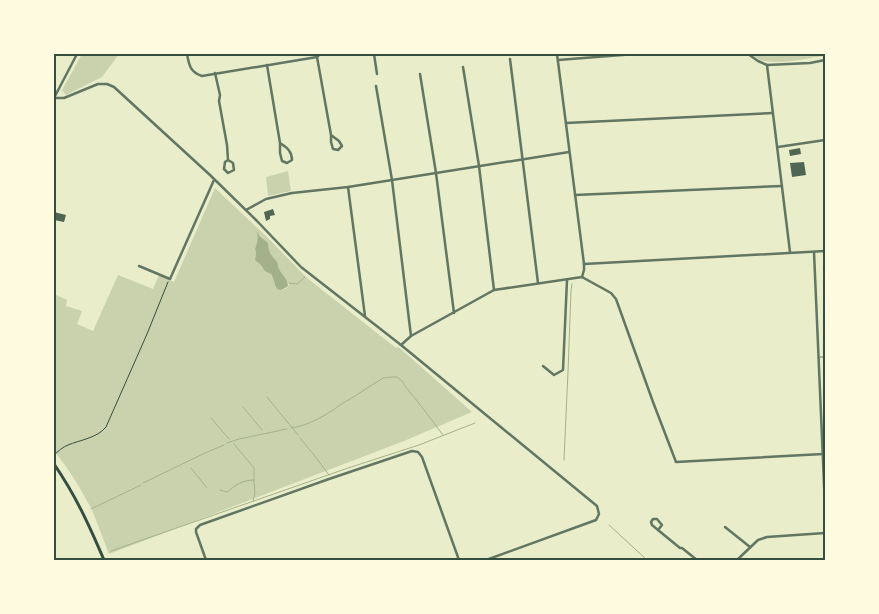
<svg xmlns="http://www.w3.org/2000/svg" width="879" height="614" font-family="Karla,sans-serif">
<rect width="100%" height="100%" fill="#e9edc9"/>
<g fill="#cad2ad" fill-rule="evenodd">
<polygon points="82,54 119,54 102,77 66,95 62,90"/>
<path d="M751,54H825V56C808,58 782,64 765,61C759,60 755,57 751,54Z"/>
<polygon points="288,171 291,191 268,196 266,177"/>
<path d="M215,188L268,238L307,278L396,348L398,347L402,350L472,412L404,441L109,554C103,539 98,524 92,510C81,489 69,469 54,451V294L67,300L66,306L82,311L77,324L93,331L118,275L153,289L159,275L174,282ZM257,232L268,243L269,250L272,258L276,262L279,270L289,284L287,288L282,290L276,288L271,274L255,259L256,253L255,249C258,243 259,239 257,232Z"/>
</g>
<path fill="#a3b18a" d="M257,231L260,236L268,243C269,252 270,254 276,261C279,265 277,265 279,269C282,275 288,279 288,286C274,297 276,283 271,274L265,271L261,265L255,260L256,253L255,249C258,240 258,240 257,231Z"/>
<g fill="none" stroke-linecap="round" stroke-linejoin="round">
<g stroke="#a3b18a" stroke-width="1">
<polyline points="289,283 297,284 305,277"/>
<polyline points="267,397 289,424"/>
<polyline points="347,401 383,378 392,377 397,377 402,381 405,386 418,402 443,435"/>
<polyline points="243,407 262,430"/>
<polyline points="211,418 229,439"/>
<polyline points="290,425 298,435"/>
<path d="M291,428C312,425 329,413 346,401"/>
<polyline points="300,438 314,455"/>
<polyline points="227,443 239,439 287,429"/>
<polyline points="234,444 254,468 254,477"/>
<polyline points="314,455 329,475"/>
<polyline points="564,460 568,372 571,291 572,284"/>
<polyline points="191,468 207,488"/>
<polyline points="143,483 205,453 224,445"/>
<path d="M220,490L223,491L227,492C236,485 242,480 254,480"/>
<path d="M254,501L253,499C257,493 253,485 254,478"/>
<polyline points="91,509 141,485"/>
<polyline points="609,525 647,560"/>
<polyline points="111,551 348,468 419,445 475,423"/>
</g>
</g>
<g fill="#4f6655">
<polygon points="800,148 801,154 790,156 789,150"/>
<polygon points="804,162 806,175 792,177 790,163"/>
<polygon points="273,209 275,215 270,216 270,219 266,221 264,212"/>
<polygon points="54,212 66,215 64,222 54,220"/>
</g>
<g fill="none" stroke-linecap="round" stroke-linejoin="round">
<path stroke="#344e41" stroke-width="1" d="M54,455C58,451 63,447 68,445C80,440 97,438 106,427L147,334L168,282"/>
<polyline stroke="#617663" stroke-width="1" points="820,357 825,357"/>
<g stroke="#617663" stroke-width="2.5">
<path d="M187,54C189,65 190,72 202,76L317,57L320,54"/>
<polyline points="374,54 377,74"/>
<polyline points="557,54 584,264 584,270 582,277"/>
<polyline points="748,54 758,61 767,65 810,63 825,60"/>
<polyline points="317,57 331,135 331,142 333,149 338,150 342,146 339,141 331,135"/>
<polyline points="510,59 538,283"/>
<polyline points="558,60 635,54"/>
<path d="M267,65L280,143V153L282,161L287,163L292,160C292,151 287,148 280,143"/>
<polyline points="767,65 790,252"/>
<polyline points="463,67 479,166 494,290"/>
<polyline points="215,73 220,95 219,101 227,145 228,160 233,163 234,170 228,173 224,169 225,162 228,160"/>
<polyline points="420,74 436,173 454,313"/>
<polyline points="376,86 392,180 411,336"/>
<polyline points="54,98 64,98 98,84 107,84 114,87 210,175 257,221 301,267 401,345 597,506 599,514 596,520 486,560"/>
<polyline points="54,98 77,54"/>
<polyline points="566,123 773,113"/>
<polyline points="778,147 825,140"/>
<polyline points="348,187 365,316"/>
<polyline points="575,195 782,186"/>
<polyline points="246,210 266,199 292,193 348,187 569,152"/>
<polyline points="814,252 825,507"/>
<polyline points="584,264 825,251"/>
<polyline points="139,266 170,279 214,180"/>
<polyline points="401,345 411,336 494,290 582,277 611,293 616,299 653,402 676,462 823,454"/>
<polyline points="543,366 554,375 563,370 567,280"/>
<polyline points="725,527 750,547"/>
<polyline points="658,530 652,525 651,522 653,519 657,519 662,525 658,530 680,548 682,548 697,560"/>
<polyline points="206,560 196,532 196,529 200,525 329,479 412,451 418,452 422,457 459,560"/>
<polyline points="737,560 758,540 767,537 825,533"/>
</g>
<path stroke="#344e41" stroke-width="3" d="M54,464C76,496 89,525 104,560"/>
</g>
<rect width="879" height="614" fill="none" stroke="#fefae0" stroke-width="110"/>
<rect x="55" y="55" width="769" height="504" fill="none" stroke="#344e41" stroke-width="2"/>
</svg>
